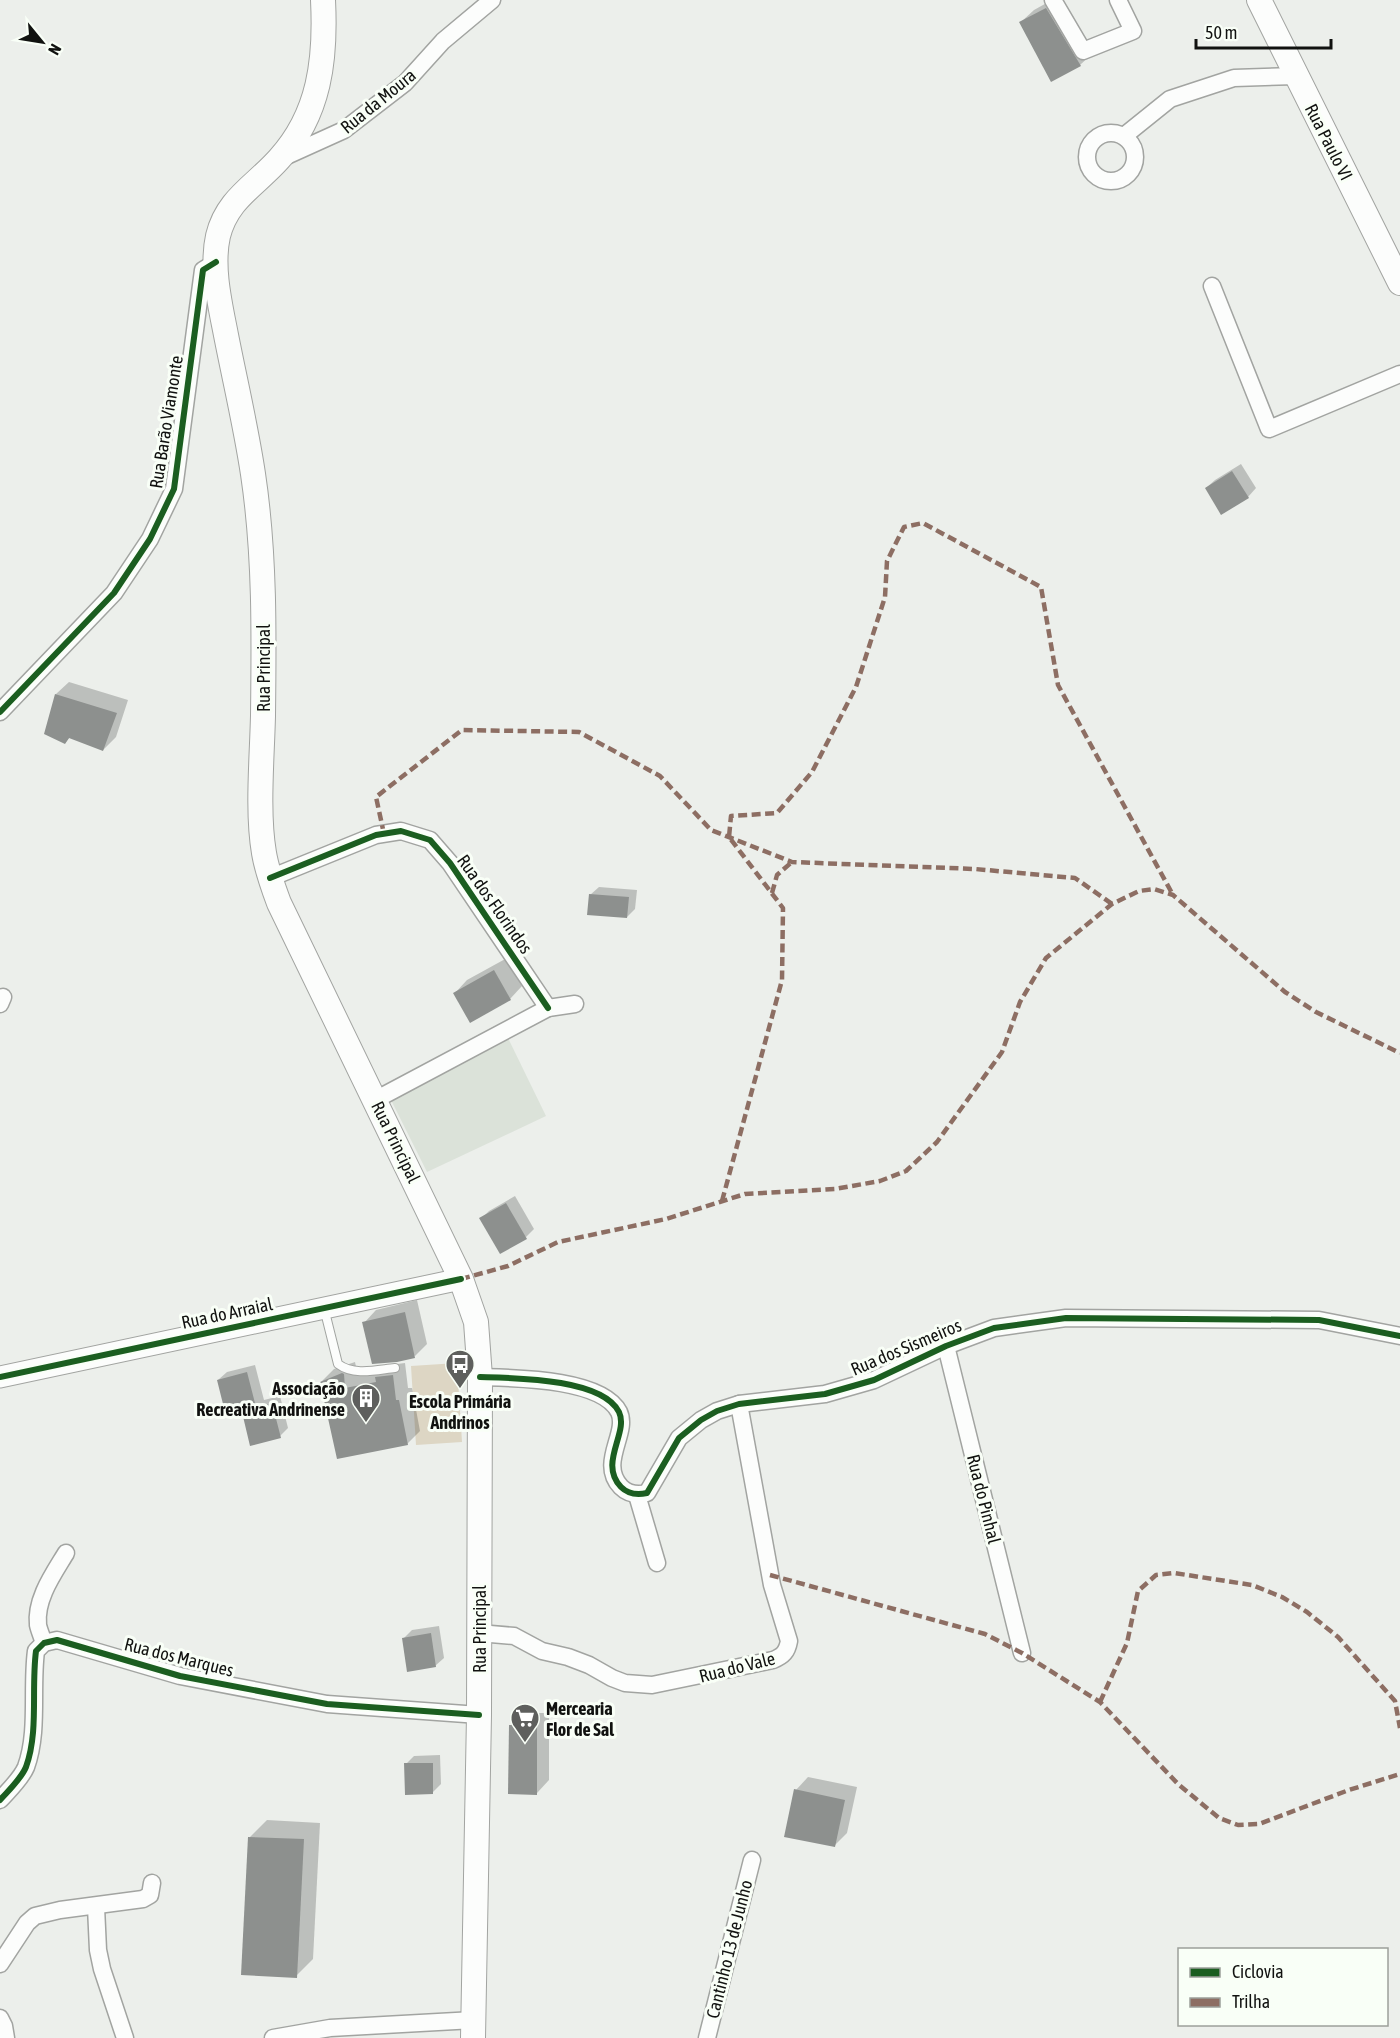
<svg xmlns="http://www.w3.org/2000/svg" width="1400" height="2038" font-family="'Asap Condensed',sans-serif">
<rect width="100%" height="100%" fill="#ecefeb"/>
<polygon fill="#dbe2d9" points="506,1034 546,1116 427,1172 389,1096"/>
<polygon fill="#ddd6c4" points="457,1363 462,1442 416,1445 411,1366"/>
<g fill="#0003">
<polygon points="1052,0 1093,53 1080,65 1021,22 1034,10"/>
<polygon points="1241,464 1256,488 1248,497 1206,488 1215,480"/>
<polygon points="69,682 128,700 116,737 103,750 70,737 65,743 56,694"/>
<polygon points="599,887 637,890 635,909 627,917 590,895"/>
<polygon points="507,958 522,986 510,999 455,993 467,980"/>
<polygon points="515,1196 534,1229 526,1237 481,1219 489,1211"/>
<polygon points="417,1300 427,1344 415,1356 364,1323 376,1310"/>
<polygon points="355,1362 358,1376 383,1371 389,1365 405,1363 408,1388 412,1388 420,1431 407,1444 321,1382 334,1369"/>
<polygon points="255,1365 264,1400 280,1396 288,1428 280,1436 242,1406 218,1380 227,1372"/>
<polygon points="439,1626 444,1658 435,1666 404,1638 412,1630"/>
<polygon points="523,1713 549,1713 549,1780 537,1793 510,1726"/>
<polygon points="440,1755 441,1784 433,1792 406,1764 414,1756"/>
<polygon points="808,1777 857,1787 847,1833 834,1846 796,1790"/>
<polygon points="267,1820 320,1823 313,1959 296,1976 250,1837"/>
</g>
<g fill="#8d908e">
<polygon points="1046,8 1081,66 1051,82 1019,22"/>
<polygon points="1232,471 1249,498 1221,515 1205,488"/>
<polygon points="55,694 117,713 103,751 69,738 65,744 44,734"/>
<polygon points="589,894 629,897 627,918 587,915"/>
<polygon points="494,970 511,1000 470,1023 453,993"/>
<polygon points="506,1203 527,1239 500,1254 479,1218"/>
<polygon points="405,1312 415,1358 397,1362 372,1364 362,1322"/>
<polygon points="247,1372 256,1407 272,1403 281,1438 250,1446 241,1408 225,1412 217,1380"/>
<polygon points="342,1373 344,1374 345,1388 376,1382 375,1377 393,1375 396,1400 399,1400 408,1445 337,1459 320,1382"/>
<polygon points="431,1633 436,1667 407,1672 402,1638"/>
<polygon points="509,1725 537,1725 537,1795 508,1794"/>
<polygon points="404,1763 433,1763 433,1794 405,1795"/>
<polygon points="794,1789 845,1800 835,1847 784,1837"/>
<polygon points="248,1837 304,1839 297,1978 241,1975"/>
</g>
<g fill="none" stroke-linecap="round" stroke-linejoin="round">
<g stroke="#a2a4a1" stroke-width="10">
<path id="service" d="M324,1308L338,1364C354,1376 376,1370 395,1368"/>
</g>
<g stroke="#a2a4a1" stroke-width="19">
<g id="minor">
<polyline points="1053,0 1083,51 1133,31 1118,0"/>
<circle cx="1111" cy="157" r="24"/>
<polyline points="1124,136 1170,99 1234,78 1296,76"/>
<polyline points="282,158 344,130 405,83 443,41 492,0"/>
<polyline points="1212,286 1269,429 1400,374"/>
<polyline points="0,712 114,593 150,539 174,489 203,270 216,262"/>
<polyline points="270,878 376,835 401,831 430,840 450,863 548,1008"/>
<polyline points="0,1004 3,997"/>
<polyline points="375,1100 548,1008 575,1004"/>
<polyline points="946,1346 1022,1653"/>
<path d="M480,1377C513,1378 602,1378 619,1412C629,1433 598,1463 621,1487C628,1494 638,1495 647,1493L679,1438L701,1420L717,1411L739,1404L825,1394L874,1380L946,1346L994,1328L1066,1318L1319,1320L1400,1336"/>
<polyline points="637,1495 657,1563"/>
<path d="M479,1633L514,1636L542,1651L568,1657L589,1665L612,1678L625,1683L652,1685L773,1660C783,1656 787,1652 789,1641L772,1585L739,1404"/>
<path d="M44,1643C42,1637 39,1630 38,1625C35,1599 54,1573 66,1553"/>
<path d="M0,1800C9,1790 21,1779 26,1767C39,1731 31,1689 36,1651L44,1643L57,1640L180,1676L327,1704L479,1715"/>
<polyline points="96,1907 98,1950 102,1969 125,2038"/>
<polyline points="0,1964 27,1923 35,1916 60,1910 143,1899 150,1895 152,1883"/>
<polyline points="0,2018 4,2026 6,2038"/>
<polyline points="273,2038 330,2028 474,2020"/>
<polyline points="707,2038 752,1860"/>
</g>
</g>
<g stroke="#a2a4a1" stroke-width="23">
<polyline id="tertiary" points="0,1377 461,1279"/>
</g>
<g stroke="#a2a4a1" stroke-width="26">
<g id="secondary">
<path d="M323,0C326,59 320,114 279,159C255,186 227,199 218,236C211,267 220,304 226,335C235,381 246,427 253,474C265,554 264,635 263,716C262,758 257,812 264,853C267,871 273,887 279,903L461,1279L476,1322L480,1377L479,1715L473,2038"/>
<polyline points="1259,0 1400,283"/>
</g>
</g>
<use href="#service" stroke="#fcfdfc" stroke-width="8"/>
<use href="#minor" stroke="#fcfdfc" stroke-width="16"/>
<use href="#tertiary" stroke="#fcfdfc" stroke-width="21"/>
<use href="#secondary" stroke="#fcfdfc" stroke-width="24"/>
<g stroke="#8d6e63" stroke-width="4.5" stroke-dasharray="9 4.5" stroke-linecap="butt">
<polyline points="384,834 376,797 462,730 579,732 660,776 711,830 792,862 975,869 1075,878 1112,904"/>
<polyline points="772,893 777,875 792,862"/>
<polyline points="722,1201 782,980 783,908 729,837 731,816 777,813 812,772 856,687 885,597 887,561 904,527 923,523 1041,587 1058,685 1173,895"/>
<polyline points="461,1279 508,1266 558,1242 666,1219 745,1194 835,1189 880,1181 906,1171 937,1142 1002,1052 1020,1002 1046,958 1112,904 1139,891 1154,889 1173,895 1285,992 1316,1012 1400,1053"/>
<polyline points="770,1575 985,1634 1022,1653 1100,1702 1178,1784 1219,1818 1238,1825 1259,1824 1349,1790 1400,1774"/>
<polyline points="1100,1702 1127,1643 1138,1591 1156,1575 1174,1573 1252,1585 1282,1597 1307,1612 1338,1637 1395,1701 1400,1728"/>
</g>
<g stroke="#f9fff7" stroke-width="10">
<g id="cycleway">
<polyline points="0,712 114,593 150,539 174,489 203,270 216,262"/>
<polyline points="270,878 376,835 401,831 430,840 450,863 548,1008"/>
<polyline points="0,1377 461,1279"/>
<path d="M480,1377C513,1378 602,1378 619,1412C629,1433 598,1463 621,1487C628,1494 638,1495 647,1493L679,1438L701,1420L717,1411L739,1404L825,1394L874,1380L946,1346L994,1328L1066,1318L1319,1320L1400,1336"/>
<path d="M0,1800C9,1790 21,1779 26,1767C39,1731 31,1689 36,1651L44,1643L57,1640L180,1676L327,1704L479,1715"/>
</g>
</g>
<use href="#cycleway" stroke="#1b5e20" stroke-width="6"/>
</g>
<defs>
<g id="bus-pin" transform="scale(1.5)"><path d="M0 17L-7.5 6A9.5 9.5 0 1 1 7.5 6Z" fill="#5e5f5d" stroke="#f9fff7"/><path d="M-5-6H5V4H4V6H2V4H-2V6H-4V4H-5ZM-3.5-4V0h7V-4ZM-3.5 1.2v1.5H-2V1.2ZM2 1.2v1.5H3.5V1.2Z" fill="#fff"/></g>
<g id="building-pin" transform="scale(1.5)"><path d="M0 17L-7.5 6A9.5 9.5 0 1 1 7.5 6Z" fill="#5e5f5d" stroke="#f9fff7"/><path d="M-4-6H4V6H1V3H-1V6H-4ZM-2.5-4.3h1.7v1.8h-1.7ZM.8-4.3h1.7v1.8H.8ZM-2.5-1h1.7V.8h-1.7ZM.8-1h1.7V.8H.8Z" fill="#fff"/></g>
<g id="supermarket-pin" transform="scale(1.5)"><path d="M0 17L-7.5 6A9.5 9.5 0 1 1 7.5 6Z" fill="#5e5f5d" stroke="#f9fff7"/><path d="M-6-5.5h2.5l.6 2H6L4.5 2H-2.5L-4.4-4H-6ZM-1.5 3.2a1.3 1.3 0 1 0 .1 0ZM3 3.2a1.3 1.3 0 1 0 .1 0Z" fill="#fff"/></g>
</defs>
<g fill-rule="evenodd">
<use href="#bus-pin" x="460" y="1364"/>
<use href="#building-pin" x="366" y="1398"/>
<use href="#supermarket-pin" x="525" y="1718"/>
</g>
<g text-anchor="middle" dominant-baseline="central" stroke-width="6" stroke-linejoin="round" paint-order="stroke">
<g font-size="18" fill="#111210" stroke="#f9fff7">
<text transform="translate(378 101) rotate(-39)">Rua da Moura</text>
<text transform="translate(1329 142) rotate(63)">Rua Paulo VI</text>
<text transform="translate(166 422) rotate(-81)">Rua Barão Viamonte</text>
<text transform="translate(263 668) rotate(-90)">Rua Principal</text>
<text transform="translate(495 904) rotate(55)">Rua dos Florindos</text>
<text transform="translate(396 1142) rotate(64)">Rua Principal</text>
<text transform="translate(227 1313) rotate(-12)">Rua do Arraial</text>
<text transform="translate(906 1347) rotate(-23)">Rua dos Sismeiros</text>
<text transform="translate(984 1499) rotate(76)">Rua do Pinhal</text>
<text transform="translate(479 1629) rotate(-90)">Rua Principal</text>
<text transform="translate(179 1657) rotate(14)">Rua dos Marques</text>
<text transform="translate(737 1667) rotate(-14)">Rua do Vale</text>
<text transform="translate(729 1949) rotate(-76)">Cantinho 13 de Junho</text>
</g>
<g font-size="18" font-weight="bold" fill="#111210" stroke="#f9fff7" text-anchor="end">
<text x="345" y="1388">Associação<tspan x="345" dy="21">Recreativa Andrinense</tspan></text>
<text x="460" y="1401" text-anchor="middle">Escola Primária<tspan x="460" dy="21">Andrinos</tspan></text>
<text x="546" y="1708" text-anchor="start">Mercearia<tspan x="546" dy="21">Flor de Sal</tspan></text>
</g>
</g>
<rect x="1178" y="1948" width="210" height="78" fill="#f9fff7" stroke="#9ca09b" stroke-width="1.5"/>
<rect x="1190" y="1968" width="30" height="9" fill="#1b5e20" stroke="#9ca09b" stroke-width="1.5"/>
<text x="1232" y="1978" font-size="18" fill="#111210">Ciclovia</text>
<rect x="1190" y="1998" width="30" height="9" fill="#8d6e63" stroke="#9ca09b" stroke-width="1.5"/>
<text x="1232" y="2008" font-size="18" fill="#111210">Trilha</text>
<g transform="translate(42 42) rotate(120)" stroke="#f9fff7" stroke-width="4.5" paint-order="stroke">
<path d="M0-4.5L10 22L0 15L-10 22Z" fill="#111210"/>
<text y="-9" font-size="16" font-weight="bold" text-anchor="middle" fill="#111210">N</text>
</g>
<path d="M1196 39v9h135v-9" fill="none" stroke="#111210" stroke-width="3"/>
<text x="1205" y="39" font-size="18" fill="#111210" stroke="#f9fff7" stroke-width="4.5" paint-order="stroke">50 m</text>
</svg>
